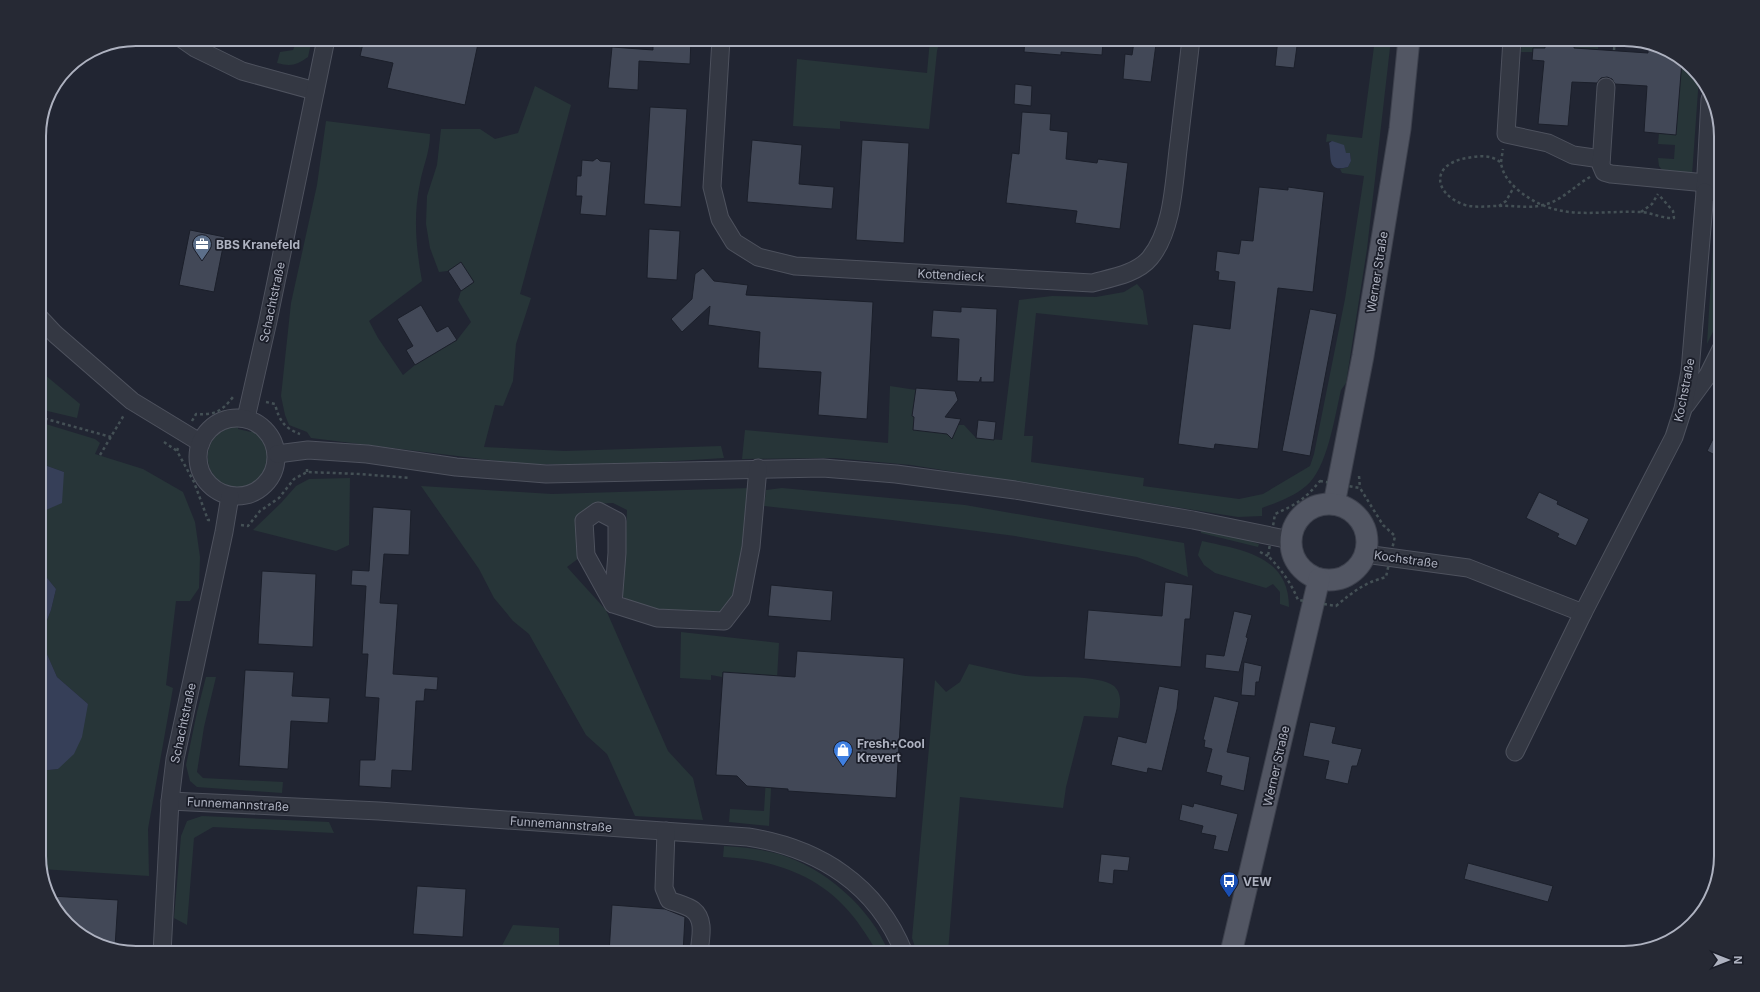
<svg xmlns="http://www.w3.org/2000/svg" width="1760" height="992" font-family="Inter,sans-serif">
<rect width="100%" height="100%" fill="#212532"/>
<g fill="#273538">
<path d="M298,39H312L308,57C297,65 291,67 277,63L280,52L293,50Z"/>
<polygon points="342,39 364,39 362,48 341,43"/>
<polygon points="930,39 940,39 937,51 929,129 840,121 840,129 793,126 797,59 927,73"/>
<path d="M1375,39H1391L1367,249L1346,383L1341,390C1335,415 1327,470 1306,486C1293,497 1278,502 1262,508V516L1238,517L911,465L835,458L742,459L745,430L888,443L890,386L916,390L912,416L954,425H964L976,438L1002,440L1019,300L1052,296L1096,297L1124,292L1137,284L1143,291L1148,325L1036,313L1024,436H1033L1031,462L1144,478L1143,486L1239,499L1263,494L1310,466L1314,454L1345,299L1364,176L1342,173L1340,169L1348,167L1351,161L1350,153H1346L1332,141L1326,142L1327,134L1362,138Z"/>
<polygon points="1522,39 1545,39 1545,48 1533,48 1533,52 1521,52"/>
<polygon points="1575,39 1599,39 1598,49 1574,48"/>
<polygon points="1682,61 1699,77 1692,175 1663,171 1659,166 1658,158 1674,159 1675,145 1658,144 1659,133 1676,134"/>
<path d="M535,86L571,105L520,294L531,298L516,344L513,381L503,406L495,405L484,447L565,451L721,446L724,458L613,465L523,464L311,438L307,432L289,425L285,415L281,396L291,303L317,185L326,121L430,134C430,152 423,166 420,183C413,216 416,248 422,281L369,321L378,338L403,375L415,365L457,340L471,322L458,300L461,291L474,282L461,263L448,271L439,272L430,248L426,224L427,196L437,165L441,129H480L495,139L518,133Z"/>
<polygon points="1721,221 1721,315 1707,344 1714,230"/>
<polygon points="39,370 80,404 77,418 39,409"/>
<polygon points="39,422 95,439 100,443 95,454 143,469 183,492 195,522 200,557 199,588 190,601 176,601 166,685 173,688 148,829 149,876 41,869 39,862 39,771 58,769 88,704 57,677 40,638 51,610 56,589 39,568 39,525 64,472 39,463"/>
<path d="M233,426H238V429L251,432L252,429C260,432 266,441 268,450C275,487 226,503 210,469C207,462 207,452 210,445C214,435 223,430 233,426Z"/>
<polygon points="350,478 349,545 336,551 253,530 281,503 296,486 309,479"/>
<polygon points="421,486 552,494 751,488 746,548 735,598 728,608 715,616 642,609 622,596 619,578 626,532 627,510 613,503 595,504 579,558 567,567 606,610 668,751 693,778 703,820 635,816 607,754 586,735 529,634 513,621 494,598 479,569"/>
<polygon points="782,488 965,505 1184,543 1188,577 1137,557 1015,536 892,520 764,506 766,490"/>
<polygon points="1201,530 1240,538 1259,544 1258,547 1201,533"/>
<path d="M1202,541C1241,550 1289,555 1289,607L1280,604V592L1273,584L1266,588L1215,573L1204,565L1198,555Z"/>
<polygon points="681,632 779,643 769,826 729,822 730,809 764,811 772,676 723,672 722,677 711,675 711,680 680,678"/>
<path d="M969,664C988,668 1007,673 1026,676C1046,678 1099,674 1114,686C1123,694 1120,708 1118,718L1084,716L1066,787L1063,808L960,797L948,953H917L912,938L935,680L946,692L960,682Z"/>
<polygon points="206,677 216,677 204,727 197,772 203,778 283,782 282,793 197,787 190,781 186,765 197,712"/>
<polygon points="202,816 329,822 334,833 213,827 194,838 187,925 174,918 181,836 187,821"/>
<path d="M724,846C742,847 761,849 779,854C825,868 871,908 889,953H878C867,936 857,919 843,905C812,872 767,859 723,857Z"/>
<polygon points="513,925 559,928 559,953 498,953"/>
</g>
<g fill="#363f58">
<path d="M1332,141L1344,145L1346,153H1350L1351,161L1348,167C1326,173 1332,157 1329,143Z"/>
<polygon points="39,463 64,472 62,503 46,510 39,525"/>
<polygon points="39,568 56,589 51,610 40,638 57,677 88,704 82,737 74,754 58,769 39,771"/>
</g>
<g fill="#424857" stroke="#1b1f2a">
<polygon points="364,39 479,39 465,105 387,88 393,63 360,56"/>
<polygon points="653,39 691,39 690,64 639,61 638,90 608,88 612,47 653,50"/>
<polygon points="1025,39 1071,39 1103,42 1102,55 1061,52 1061,55 1024,52"/>
<polygon points="1278,39 1298,39 1294,68 1275,66"/>
<polygon points="1545,39 1575,39 1574,48 1648,53 1648,46 1672,52 1682,61 1676,135 1644,132 1647,86 1615,84 1612,79 1607,77 1601,78 1597,83 1572,82 1568,126 1538,124 1544,61 1532,60 1533,48 1545,48"/>
<polygon points="1134,42 1156,44 1151,82 1123,79 1125,54 1132,55"/>
<polygon points="1015,84 1032,86 1031,106 1014,104"/>
<polygon points="650,107 687,109 681,207 644,204"/>
<polygon points="1022,112 1051,114 1050,130 1068,132 1066,159 1097,163 1098,159 1128,163 1120,229 1075,223 1077,211 1006,203 1012,153 1019,154"/>
<polygon points="752,140 802,145 799,184 834,187 832,209 747,202"/>
<polygon points="862,140 909,143 904,243 856,240"/>
<polygon points="597,158 600,161 611,162 606,216 580,214 582,196 576,196 577,176 581,176 582,160 593,161"/>
<polygon points="1259,187 1288,190 1288,187 1324,192 1313,292 1278,288 1258,449 1215,444 1214,449 1178,444 1193,324 1230,329 1235,282 1218,280 1219,272 1215,271 1217,251 1239,254 1241,240 1253,241"/>
<polygon points="649,229 680,231 677,280 647,278"/>
<polygon points="190,230 225,237 214,292 179,285"/>
<polygon points="461,262 474,282 461,291 448,271"/>
<polygon points="703,268 714,281 748,285 746,295 873,302 867,419 818,415 821,372 758,368 760,332 708,325 710,306 682,332 671,319 692,299 695,274"/>
<polygon points="421,305 437,332 448,326 457,340 415,365 406,350 413,346 397,319"/>
<polygon points="961,307 997,309 994,382 981,382 981,377 979,382 957,381 959,339 931,337 933,310 961,312"/>
<polygon points="1310,309 1337,314 1310,456 1282,451"/>
<polygon points="916,388 955,391 958,400 945,417 961,419 952,439 947,434 913,430 914,417 912,416"/>
<polygon points="978,420 996,422 994,440 976,438"/>
<polygon points="1721,423 1721,458 1707,451"/>
<polygon points="1539,492 1558,501 1557,504 1589,519 1576,546 1557,537 1559,534 1526,518"/>
<polygon points="373,507 411,510 409,555 384,554 380,603 398,604 393,674 438,677 437,690 425,689 424,701 416,701 412,771 392,770 391,788 359,786 360,760 375,760 379,698 365,697 368,654 362,654 366,586 351,585 352,570 369,571"/>
<polygon points="262,571 316,574 313,647 258,644"/>
<polygon points="1165,582 1193,585 1190,619 1185,619 1181,667 1084,659 1088,610 1162,616"/>
<polygon points="771,585 833,591 831,621 768,616"/>
<polygon points="1234,611 1252,615 1246,637 1248,638 1239,672 1205,668 1206,654 1224,656"/>
<polygon points="797,651 904,658 896,798 788,791 788,789 747,786 737,776 716,775 723,672 795,677"/>
<polygon points="1244,662 1262,666 1259,682 1256,682 1255,696 1241,695"/>
<polygon points="245,670 294,672 292,696 330,698 328,723 291,721 288,769 239,766"/>
<polygon points="1159,686 1179,690 1177,709 1162,771 1148,768 1147,773 1111,765 1118,736 1146,743"/>
<polygon points="1214,696 1239,702 1227,752 1250,757 1244,791 1220,785 1222,776 1206,772 1212,749 1204,747 1205,740 1203,740"/>
<polygon points="1310,722 1336,727 1332,743 1362,749 1357,766 1352,766 1348,784 1325,779 1329,761 1303,756"/>
<polygon points="1194,803 1238,814 1228,852 1213,849 1216,836 1201,833 1203,826 1179,820 1182,804 1193,807"/>
<polygon points="1101,854 1130,857 1128,871 1114,870 1113,884 1098,882"/>
<polygon points="1468,863 1553,886 1548,902 1464,879"/>
<polygon points="417,886 466,889 463,937 413,934"/>
<polygon points="51,896 118,900 115,947 88,940 55,910"/>
<polygon points="612,905 665,909 685,917 683,953 609,953"/>
</g>
<g fill="none" stroke-linecap="round" stroke-linejoin="round">
<g stroke="#4e525e" stroke-width="19">
<g id="minor">
<polyline points="182,39 195,48 242,71 315,91"/>
<path d="M721,39L712,187L720,219L734,242L758,257L795,266L1092,283C1110,278 1137,274 1150,258C1174,229 1174,178 1179,142C1183,108 1187,73 1191,39"/>
<polyline points="1512,39 1506,134 1548,143 1573,155 1601,159"/>
<polyline points="1606,87 1601,165 1604,172 1611,174 1706,183"/>
<polyline points="1710,99 1705,192 1721,193"/>
<polyline points="39,317 55,334 132,401 201,443"/>
<polyline points="1686,405 1708,375 1721,349"/>
<polyline points="246,418 268,321 326,39"/>
<circle cx="237" cy="457" r="39"/>
<polyline points="277,454 308,450 367,454 456,467 546,474 823,468 896,474 1015,490 1193,520 1290,540"/>
<polyline points="1365,554 1468,568 1583,613"/>
<polyline points="613,604 617,553 617,521 598,511 584,521 586,555 613,604 657,618 724,621 741,599 751,547 758,468"/>
<polyline points="1515,752 1583,613 1674,437 1683,409 1690,371 1705,192"/>
<path d="M170,801L379,811L748,837C819,848 877,885 904,953"/>
<path d="M666,831L664,888L669,900C676,903 688,906 693,910C706,920 700,940 699,953"/>
<polyline points="162,953 170,801 175,759 224,532 230,496"/>
</g>
</g>
<g stroke="#3d414d" stroke-width="23">
<g id="major">
<polyline points="1334,504 1363,356 1400,129 1409,39"/>
<circle cx="1329" cy="542" r="38"/>
<polyline points="1231,953 1319,579"/>
</g>
</g>
<g stroke="#445055" stroke-width="2.5" stroke-dasharray="3 3" stroke-linecap="butt">
<polyline points="1125,39 1125,42"/>
<polyline points="1614,50 1615,39"/>
<polyline points="1501,162 1503,149"/>
<path d="M1590,177C1574,186 1562,201 1543,205C1528,209 1513,205 1498,206C1487,206 1476,208 1465,205C1433,194 1430,164 1467,158C1478,156 1492,154 1501,163C1503,175 1509,182 1518,190C1558,223 1595,210 1641,212C1653,213 1663,219 1674,218L1673,211L1659,195"/>
<polyline points="1499,206 1506,201 1514,187"/>
<polyline points="1641,212 1652,204 1658,194"/>
<path d="M266,402L275,404C279,420 284,428 300,434"/>
<polyline points="39,417 111,437"/>
<path d="M192,421L196,414C215,415 221,412 233,397"/>
<polyline points="164,442 177,451"/>
<polyline points="178,448 177,451 194,482 208,520 210,520"/>
<polyline points="100,455 124,415"/>
<polyline points="307,472 307,466"/>
<polyline points="1359,476 1360,488"/>
<path d="M1320,481L1360,488L1383,525L1395,536L1386,577C1364,583 1354,591 1336,606L1298,600C1291,583 1282,570 1268,556L1275,514C1297,504 1305,499 1320,481Z"/>
<polyline points="241,525 248,526 260,511 279,498 294,479 307,472 360,474 410,478"/>
<polyline points="1260,552 1268,556"/>
</g>
<use href="#minor" stroke="#343843" stroke-width="17"/>
<use href="#major" stroke="#525663" stroke-width="21"/>
</g>
<defs>
<g id="office-pin" transform="scale(1)"><path d="M0 17L-7.5 6A9.5 9.5 0 1 1 7.5 6Z" fill="#5c6f8a" stroke="#1a1d28"/><path d="M-6-3h4V-5.5h4V-3h4V5H-6ZM-1-4.5V-3h2v-1.5ZM-6 0V1H6V0Z" fill="#fff"/></g>
<g id="shop-pin" transform="scale(1)"><path d="M0 17L-7.5 6A9.5 9.5 0 1 1 7.5 6Z" fill="#3f7fe0" stroke="#1a1d28"/><path d="M-5-2.5h2.3a2.7 3.5 0 0 1 5.4 0H5L5.5 6h-11ZM-1.5-2.5h3a1.5 2.3 0 0 0-3 0Z" fill="#fff"/></g>
<g id="bus-pin" transform="scale(1)"><path d="M0 17L-7.5 6A9.5 9.5 0 1 1 7.5 6Z" fill="#1a4fb4" stroke="#1a1d28"/><path d="M-5-6H5V4H4V6H2V4H-2V6H-4V4H-5ZM-3.5-4V0h7V-4ZM-3.5 1.2v1.5H-2V1.2ZM2 1.2v1.5H3.5V1.2Z" fill="#fff"/></g>
</defs>
<g fill-rule="evenodd">
<use href="#office-pin" x="202" y="244"/>
<use href="#shop-pin" x="843" y="750"/>
<use href="#bus-pin" x="1229" y="881"/>
</g>
<g text-anchor="middle" dominant-baseline="central" stroke-width="3.5" stroke-linejoin="round" paint-order="stroke">
<g font-size="12" font-weight="bold" fill="#aeb2c0" stroke="#1a1d28" text-anchor="start">
<text x="216" y="244">BBS Kranefeld</text>
<text x="857" y="743">Fresh+Cool<tspan x="857" dy="14">Krevert</tspan></text>
<text x="1243" y="881">VEW</text>
</g>
<g font-size="12" fill="#aeb2c0" stroke="#1a1d28">
<text transform="translate(1377 272) rotate(-81)">Werner Straße</text>
<text transform="translate(951 275) rotate(3)">Kottendieck</text>
<text transform="translate(272 302) rotate(-78)">Schachtstraße</text>
<text transform="translate(1684 390) rotate(-79)">Kochstraße</text>
<text transform="translate(1406 559) rotate(8)">Kochstraße</text>
<text transform="translate(183 723) rotate(-78)">Schachtstraße</text>
<text transform="translate(1276 766) rotate(-77)">Werner Straße</text>
<text transform="translate(238 804) rotate(3)">Funnemannstraße</text>
<text transform="translate(561 824) rotate(4)">Funnemannstraße</text>
</g>
</g>
<path d="M0 0H1760V992H0ZM136 46H1624A90 90 0 0 1 1714 136V856A90 90 0 0 1 1624 946H136A90 90 0 0 1 46 856V136A90 90 0 0 1 136 46Z" fill="#262934" fill-rule="evenodd"/>
<path fill="none" stroke="#aeb2c0" stroke-width="2" d="M136 46H1624A90 90 0 0 1 1714 136V856A90 90 0 0 1 1624 946H136A90 90 0 0 1 46 856V136A90 90 0 0 1 136 46Z"/>
<g transform="translate(1728 960) rotate(90)" stroke="#1a1d28" stroke-width="3" paint-order="stroke">
<path d="M0-3L7 15L0 10L-7 15Z" fill="#aeb2c0"/>
<text y="-6" font-size="11" font-weight="bold" text-anchor="middle" fill="#aeb2c0">N</text>
</g>
</svg>
